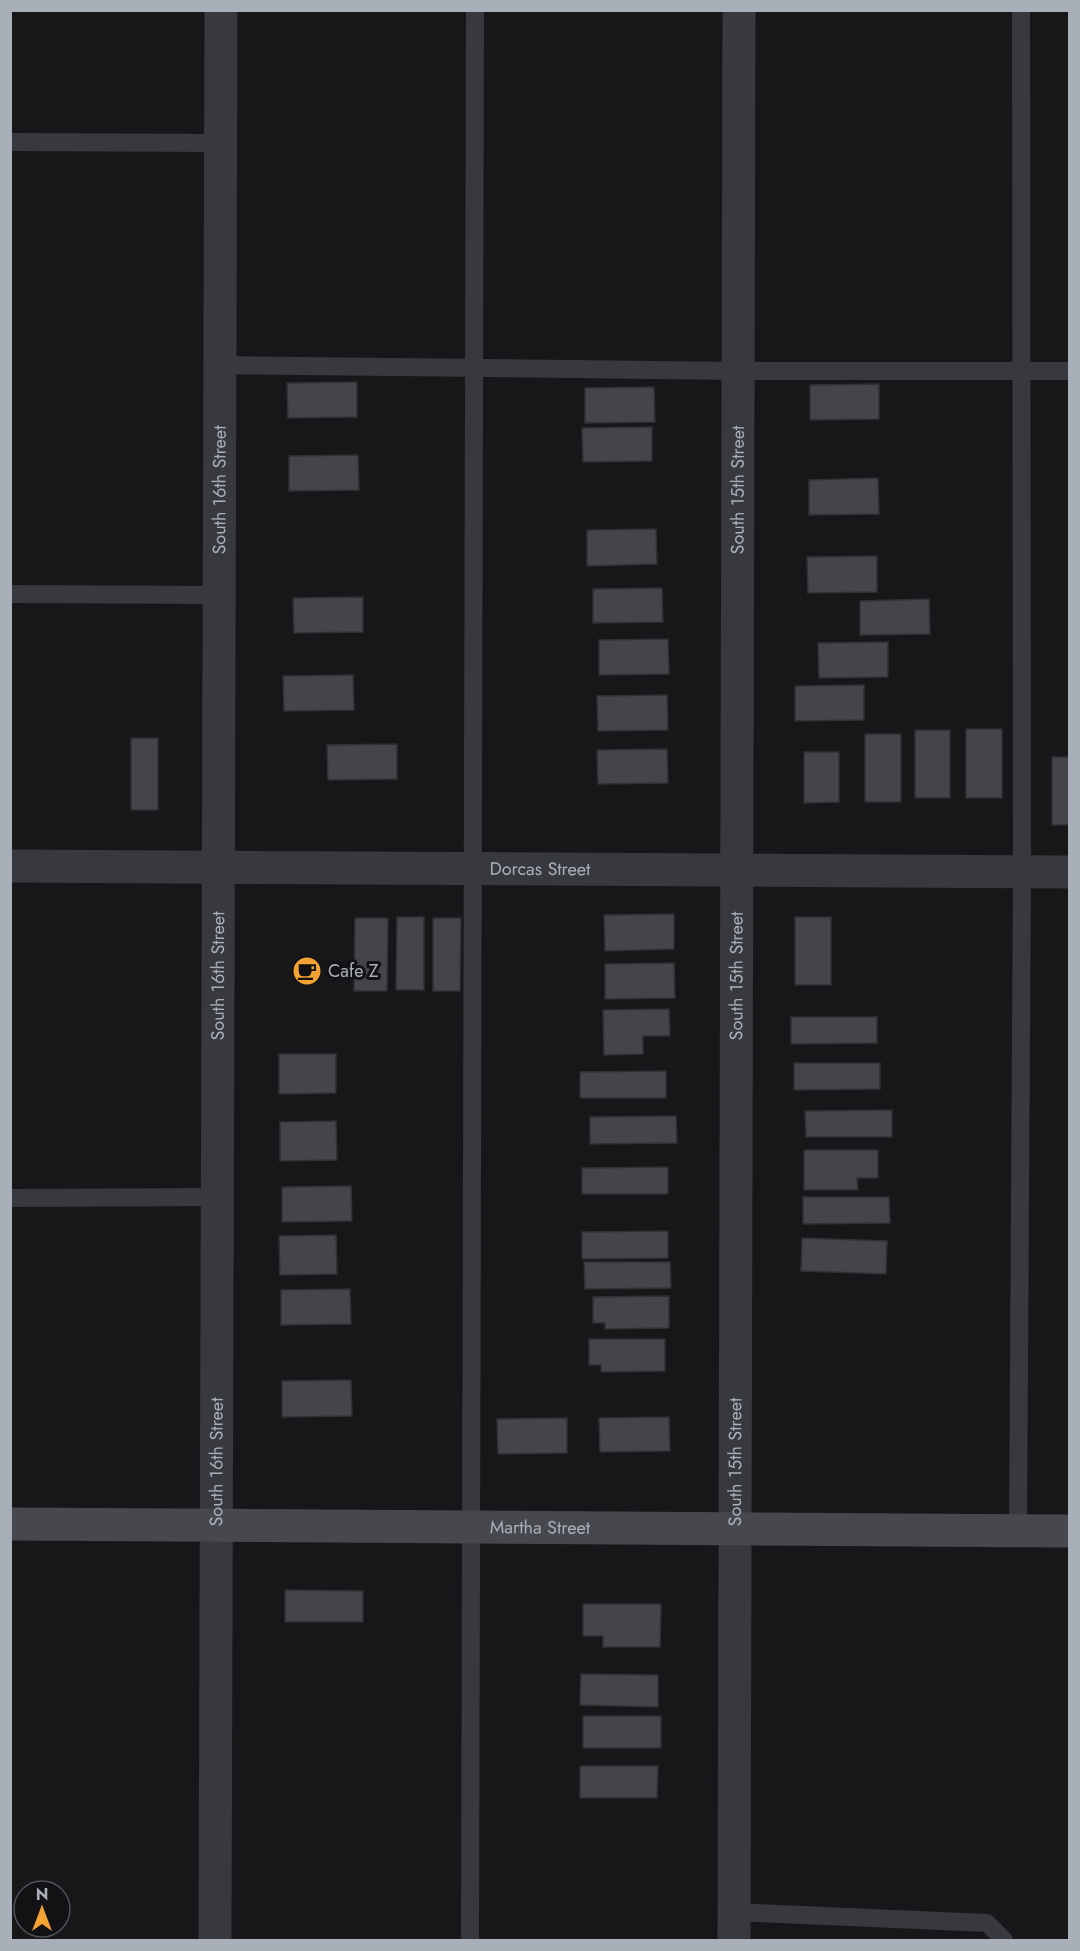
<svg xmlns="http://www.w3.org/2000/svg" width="1080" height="1951" font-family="Jost,sans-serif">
<rect width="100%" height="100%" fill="#171719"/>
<g fill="#434549" stroke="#313135" stroke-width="1.5">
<polygon points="357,382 357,417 288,418 287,383"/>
<polygon points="879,384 879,419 810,420 810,385"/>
<polygon points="654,387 655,422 585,423 585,388"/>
<polygon points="652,427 652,461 583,462 582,428"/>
<polygon points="358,455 359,490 289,491 289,456"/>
<polygon points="878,478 879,514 809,515 809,480"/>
<polygon points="656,529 657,564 587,566 587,530"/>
<polygon points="877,556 877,592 808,593 807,557"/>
<polygon points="662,588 663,622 593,623 593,589"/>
<polygon points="363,597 363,632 294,633 293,598"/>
<polygon points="929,599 930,634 860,635 860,601"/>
<polygon points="668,639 669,674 599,675 599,640"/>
<polygon points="888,642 888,677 819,678 818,643"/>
<polygon points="353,675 354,710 284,711 283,676"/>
<polygon points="864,685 864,720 795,721 795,686"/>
<polygon points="667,695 668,730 598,731 597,696"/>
<rect x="966" y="729" width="36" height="69"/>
<rect x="915" y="730" width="35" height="68"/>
<rect x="865" y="734" width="36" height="68"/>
<rect x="131" y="738" width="27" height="72"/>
<polygon points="397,744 397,779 328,780 327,745"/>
<polygon points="667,749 668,783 598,784 597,750"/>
<polygon points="804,752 839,752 839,802 804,803"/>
<rect x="1052" y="757" width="18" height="68"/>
<polygon points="674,914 674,949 605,951 604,915"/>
<polygon points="397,917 424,917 424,990 396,990"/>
<rect x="795" y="917" width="36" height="68"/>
<polygon points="355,918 388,918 387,991 354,991"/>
<polygon points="433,918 461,918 460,991 433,991"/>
<polygon points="674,963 675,998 605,999 605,964"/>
<polygon points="669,1009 670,1036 643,1036 643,1054 604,1055 603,1010"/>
<polygon points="791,1017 877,1017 877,1043 791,1044"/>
<polygon points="279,1054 336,1054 336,1093 279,1094"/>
<polygon points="794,1063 880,1063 880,1089 794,1090"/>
<polygon points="666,1071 666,1098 580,1098 580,1072"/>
<polygon points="892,1110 892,1137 806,1137 805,1111"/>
<polygon points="676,1116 677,1143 590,1144 590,1117"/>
<polygon points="336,1121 337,1160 280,1161 280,1122"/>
<polygon points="804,1150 878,1150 878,1178 857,1178 858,1190 804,1190"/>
<polygon points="668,1167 668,1194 582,1194 582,1168"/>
<polygon points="351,1186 352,1221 282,1222 282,1187"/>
<polygon points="803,1197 889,1197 890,1223 803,1224"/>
<polygon points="668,1231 668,1258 582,1259 582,1232"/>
<polygon points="336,1235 337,1274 280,1275 279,1236"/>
<polygon points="802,1238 887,1241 886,1274 801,1271"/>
<polygon points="584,1262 670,1262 671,1288 585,1289"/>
<polygon points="350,1289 351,1324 281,1325 281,1290"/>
<polygon points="669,1296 669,1328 605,1329 605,1323 593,1323 593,1297"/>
<polygon points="589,1339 665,1339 665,1371 601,1372 601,1365 589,1365"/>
<polygon points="351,1380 352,1416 282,1417 282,1381"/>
<polygon points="669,1417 670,1451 600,1452 599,1418"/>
<polygon points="567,1418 567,1453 498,1454 497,1419"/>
<polygon points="285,1590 363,1591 363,1622 285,1622"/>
<polygon points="583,1604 661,1604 660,1647 603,1647 603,1636 583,1636"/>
<polygon points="581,1674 658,1675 658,1707 580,1705"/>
<rect x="583" y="1716" width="78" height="32"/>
<polygon points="580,1766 658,1766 657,1798 580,1798"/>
</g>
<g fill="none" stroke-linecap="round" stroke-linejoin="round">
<g stroke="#38393e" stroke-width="18">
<polyline points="10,142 221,143"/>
<polyline points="220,365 738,371 1070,371"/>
<polyline points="10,594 219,595"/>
<polyline points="10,1198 218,1197"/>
<polyline points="1018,1530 1022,871 1021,10"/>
<polyline points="734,1912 987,1923 1004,1940"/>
<polyline points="470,1940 475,10"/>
</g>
<g stroke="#38393e" stroke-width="33">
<path id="s1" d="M10,866L1070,872"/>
<path id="s2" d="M734,1940L739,10"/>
</g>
<path stroke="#38393e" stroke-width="33" id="s3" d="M215,1940L221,10"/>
<path stroke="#46484e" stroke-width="33" id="s4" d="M10,1524L1070,1531"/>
</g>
<defs>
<g id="cafe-disc" transform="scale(1.5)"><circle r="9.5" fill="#f3a334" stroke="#121214"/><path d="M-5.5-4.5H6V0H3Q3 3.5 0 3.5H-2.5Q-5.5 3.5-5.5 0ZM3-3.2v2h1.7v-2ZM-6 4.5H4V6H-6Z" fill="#111"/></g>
</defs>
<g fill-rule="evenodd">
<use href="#cafe-disc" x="307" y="971"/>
</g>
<g text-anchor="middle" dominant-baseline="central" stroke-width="6" stroke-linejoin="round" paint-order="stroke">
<g font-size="18" fill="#a9afb9" stroke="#121214">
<text stroke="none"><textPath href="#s3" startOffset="1450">South 16th Street</textPath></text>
<text stroke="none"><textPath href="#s2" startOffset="1450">South 15th Street</textPath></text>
<text stroke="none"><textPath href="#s1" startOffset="530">Dorcas Street</textPath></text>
<text stroke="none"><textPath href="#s3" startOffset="964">South 16th Street</textPath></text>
<text stroke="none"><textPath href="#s2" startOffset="964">South 15th Street</textPath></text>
<text stroke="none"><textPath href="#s3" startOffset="478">South 16th Street</textPath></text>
<text stroke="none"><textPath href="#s2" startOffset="478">South 15th Street</textPath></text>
<text stroke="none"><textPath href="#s4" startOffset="530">Martha Street</textPath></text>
</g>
<g font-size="18" fill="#a9afb9" stroke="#121214" text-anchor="start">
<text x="328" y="971">Cafe Z</text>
</g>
</g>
<rect width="1080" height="1951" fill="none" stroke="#a9afb9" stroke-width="24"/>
<g transform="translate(42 1909)"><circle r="28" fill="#121214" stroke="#4e5156" stroke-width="1.5"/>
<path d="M0-4.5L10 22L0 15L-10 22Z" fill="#f3a334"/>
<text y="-9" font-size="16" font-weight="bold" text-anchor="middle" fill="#a9afb9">N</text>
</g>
</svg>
